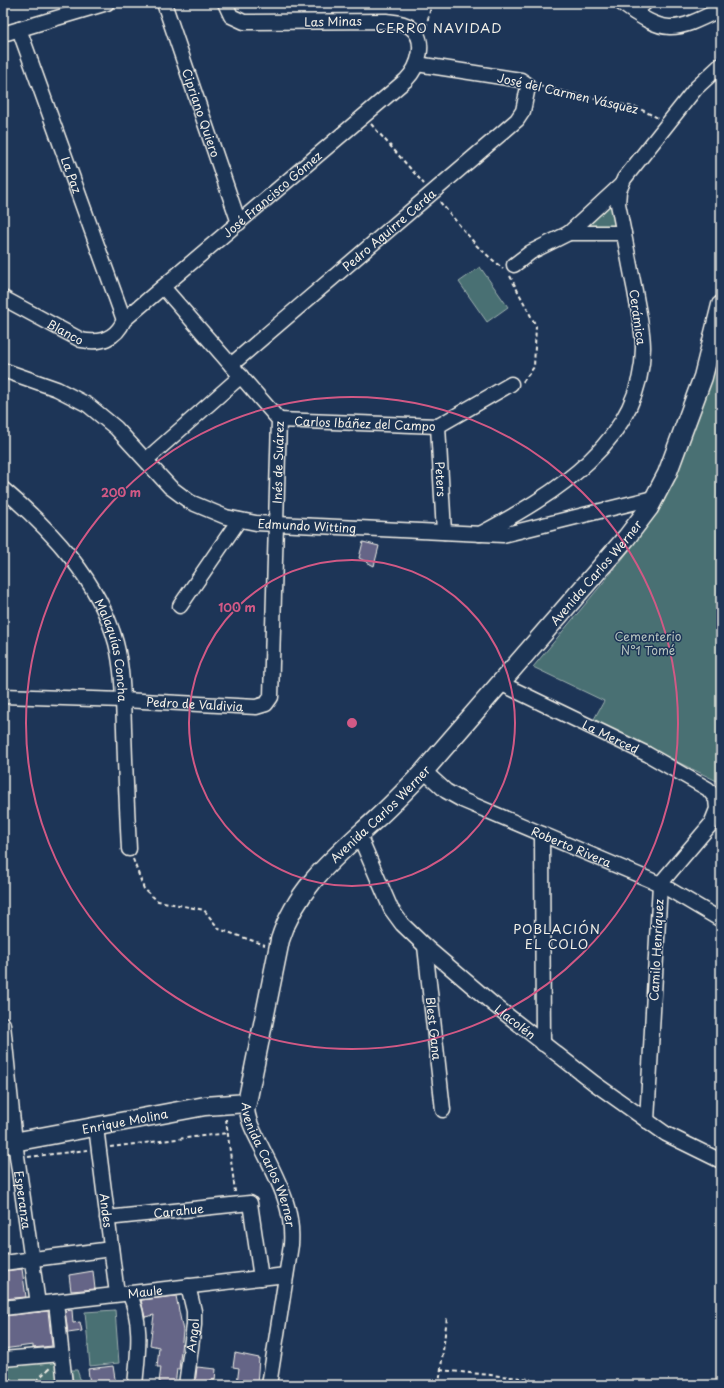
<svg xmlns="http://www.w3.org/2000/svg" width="724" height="1388" font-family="'Playpen Sans',sans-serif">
<rect width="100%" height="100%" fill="#1d3557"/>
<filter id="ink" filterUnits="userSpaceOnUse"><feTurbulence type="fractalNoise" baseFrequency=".025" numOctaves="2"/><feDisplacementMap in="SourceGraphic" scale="8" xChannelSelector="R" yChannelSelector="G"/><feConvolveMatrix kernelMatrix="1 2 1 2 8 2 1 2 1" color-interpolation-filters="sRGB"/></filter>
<g filter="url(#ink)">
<g fill="#497073" stroke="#9eb0ae">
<polygon points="611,199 619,229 581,230"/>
<polygon points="480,267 508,307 487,322 459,282"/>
<polygon points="721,342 721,783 593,721 604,701 533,667 617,566 658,512 669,490 716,366"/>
<polygon points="115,1310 119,1363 90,1366 85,1312"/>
<polygon points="59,1360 60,1385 3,1385 3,1364"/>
<polygon points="71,1370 77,1370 82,1384 89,1385 74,1385"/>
</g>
<g fill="#656587" stroke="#f4f1e8">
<polygon points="363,542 379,546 374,566 359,558"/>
<polygon points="22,1269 26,1297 3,1299 3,1271"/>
<polygon points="93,1271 95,1289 71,1291 69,1275"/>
<polygon points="176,1296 183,1331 179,1369 177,1369 175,1385 161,1385 161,1382 159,1382 161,1367 157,1367 159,1347 150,1345 154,1315 145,1317 141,1300"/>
<polygon points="72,1310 73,1323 80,1322 82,1331 68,1333 65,1311"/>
<polygon points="48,1311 52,1346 33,1348 33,1345 3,1349 3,1316"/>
<polygon points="235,1353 259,1358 257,1385 241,1385 241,1383 237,1383 239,1368 233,1367"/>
<polygon points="113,1366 116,1385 90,1385 88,1369"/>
<polygon points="197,1367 216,1369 215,1380 211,1380 211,1385 195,1385"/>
</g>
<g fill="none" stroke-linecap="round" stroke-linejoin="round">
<g stroke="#f4f1e8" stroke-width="17">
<g id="minor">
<path id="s1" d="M164,3L239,223"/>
<path d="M621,3C665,35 673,33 721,9"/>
<polyline points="634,12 645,3"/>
<path id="s2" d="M19,29L124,320"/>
<polyline points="3,34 107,3"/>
<polyline points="569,233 624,233"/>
<polyline points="514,265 531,252 569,233 621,185"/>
<path id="s3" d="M3,298L81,340C100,344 116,339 124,320L406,80C419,67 428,39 410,27C403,22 394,22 386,21L244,22L231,16L225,3"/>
<path id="s4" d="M231,365L517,120L523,111L528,87L527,84L521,80L417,64"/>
<path id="s5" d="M3,370L57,389L88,405L116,428L170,487L190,502L226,517L256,523L503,535L657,497"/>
<path id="s6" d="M279,420L438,426L511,384"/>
<path id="s7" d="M438,426L444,532"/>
<polyline points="147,459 241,376"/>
<path id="s8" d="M3,489C51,530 99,580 116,643C123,670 123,700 124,728C125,768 127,808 129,849"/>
<path d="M480,534C553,495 642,442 643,348C643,329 638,310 635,291C629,262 624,233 618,204L619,191L624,179L696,88L721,65"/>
<polyline points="180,606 239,520"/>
<path id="s9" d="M500,683L647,754L708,789L716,799L717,809L711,824L660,884L647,1121"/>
<path id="s10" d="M3,696L123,700L256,707L266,704L271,697L279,420L163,287"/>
<path id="s11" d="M424,771L446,791L462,800L660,884L721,920"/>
<polyline points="542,834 543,1044"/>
<path id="s12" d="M359,835L391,909L402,924L425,946L493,1004L594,1083L666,1134L721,1161"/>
<path id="s13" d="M425,946L443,1110"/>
<path id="s14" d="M3,1024L15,1142L38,1304"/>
<path id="s15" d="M247,1103C246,1119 254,1132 261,1146C277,1179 294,1207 291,1245L269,1385"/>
<path id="s16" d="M96,1127L117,1294"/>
<path id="s17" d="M107,1218L250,1203L261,1278"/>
<polyline points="3,1263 111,1249"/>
<path d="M129,1293C143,1323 138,1353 135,1385"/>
<polyline points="56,1302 65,1385"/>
<path id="s18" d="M3,1308L286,1275"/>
<polyline points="3,1359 62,1354"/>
<path id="s19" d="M186,1385L194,1325V1311L188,1286"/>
</g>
</g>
<g stroke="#f4f1e8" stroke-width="21">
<g id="major">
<path id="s20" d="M3,1144L205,1106L247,1103L280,940C296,888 336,856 374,821C392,805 408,788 424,771L627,537L649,508L667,474L703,377L721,305"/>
</g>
</g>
<g stroke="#f4f1e8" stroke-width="2" stroke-dasharray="4 3" stroke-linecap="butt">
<polyline points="426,27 432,3"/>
<polyline points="539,86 638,108 658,118"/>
<polyline points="371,124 424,184"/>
<polyline points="440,202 477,246 503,269"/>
<polyline points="510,276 536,326 534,367 522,383"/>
<polyline points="133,859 144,889 158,901 204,910 219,929 265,945"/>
<polyline points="226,1119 235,1192"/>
<polyline points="110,1147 228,1133"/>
<polyline points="28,1157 87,1150"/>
<polyline points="440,1370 531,1379"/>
<polyline points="3,1375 22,1385"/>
<polyline points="31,1385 51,1367"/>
<polyline points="439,1385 447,1317"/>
</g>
<use href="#minor" stroke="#1d3557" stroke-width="14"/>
<use href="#major" stroke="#1d3557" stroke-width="18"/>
</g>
</g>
<g fill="none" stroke="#d15985" stroke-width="2">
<circle cx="352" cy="723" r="163"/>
<circle cx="352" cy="723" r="326"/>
</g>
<g text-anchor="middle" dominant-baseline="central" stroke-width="3" stroke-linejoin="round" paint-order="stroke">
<g font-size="12" fill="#f4f1e8" stroke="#1d3557">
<text transform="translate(333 21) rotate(-1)">Las Minas</text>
<text transform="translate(568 93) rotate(13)">José del Carmen Vásquez</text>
<text stroke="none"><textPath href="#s1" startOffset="116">Cipriano Quiero</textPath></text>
<text stroke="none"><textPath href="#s2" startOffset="155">La Paz</textPath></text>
<text stroke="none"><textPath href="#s3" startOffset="335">José Francisco Gómez</textPath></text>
<text stroke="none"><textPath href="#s4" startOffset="208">Pedro Aguirre Cerda</textPath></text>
<text transform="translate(638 317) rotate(82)">Cerámica</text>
<text stroke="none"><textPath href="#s3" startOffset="71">Blanco</textPath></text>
<text stroke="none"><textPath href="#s6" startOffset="86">Carlos Ibáñez del Campo</textPath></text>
<text stroke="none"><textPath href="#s10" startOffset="507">Inés de Suárez</textPath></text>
<text stroke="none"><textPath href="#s7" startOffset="53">Peters</textPath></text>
<text stroke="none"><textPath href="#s5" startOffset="354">Edmundo Witting</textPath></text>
<text stroke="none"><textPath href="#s20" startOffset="901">Avenida Carlos Werner</textPath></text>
<text stroke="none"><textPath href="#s8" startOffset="200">Malaquías Concha</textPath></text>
<text stroke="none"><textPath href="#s10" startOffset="192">Pedro de Valdivia</textPath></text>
<text stroke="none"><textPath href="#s9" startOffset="123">La Merced</textPath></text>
<text stroke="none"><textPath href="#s20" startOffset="577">Avenida Carlos Werner</textPath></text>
<text stroke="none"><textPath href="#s11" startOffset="167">Roberto Rivera</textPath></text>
<text transform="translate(656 950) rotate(-87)">Camilo Henríquez</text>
<text stroke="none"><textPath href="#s12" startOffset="249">Llacolén</textPath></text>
<text stroke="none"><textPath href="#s13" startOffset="83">Blest Gana</textPath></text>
<text stroke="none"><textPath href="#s20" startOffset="124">Enrique Molina</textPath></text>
<text stroke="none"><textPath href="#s15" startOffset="66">Avenida Carlos Werner</textPath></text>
<text stroke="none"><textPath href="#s14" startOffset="177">Esperanza</textPath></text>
<text stroke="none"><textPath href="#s17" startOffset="72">Carahue</textPath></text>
<text stroke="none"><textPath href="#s16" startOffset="84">Andes</textPath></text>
<text stroke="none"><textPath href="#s18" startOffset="143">Maule</textPath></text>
<text stroke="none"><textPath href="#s19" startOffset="50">Angol</textPath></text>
</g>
<g font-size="12" fill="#b8c4bf" stroke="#1d3557">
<text x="648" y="636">Cementerio<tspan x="648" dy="14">N°1 Tomé</tspan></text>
</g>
<g font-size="13" letter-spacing="1" fill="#f4f1e8" stroke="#1d3557">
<text x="439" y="27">CERRO NAVIDAD</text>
<text x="557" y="928">POBLACIÓN<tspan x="557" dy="15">EL COLO</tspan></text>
</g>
</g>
<circle cx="352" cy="723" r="6" fill="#d15985" stroke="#1d3557" stroke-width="2"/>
<g font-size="12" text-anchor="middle" font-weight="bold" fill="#d15985" stroke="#1d3557" stroke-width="3" stroke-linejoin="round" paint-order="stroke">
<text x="121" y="497">200 m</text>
<text x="237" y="612">100 m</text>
</g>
<rect width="724" height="1388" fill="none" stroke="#1d3557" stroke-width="16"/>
<rect x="8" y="8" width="708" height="1372" fill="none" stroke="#f4f1e8" stroke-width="1.5" filter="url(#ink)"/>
</svg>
